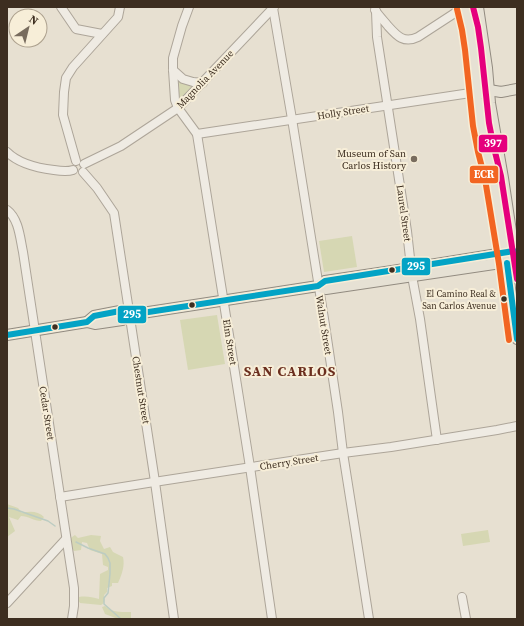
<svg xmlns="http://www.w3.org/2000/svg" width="524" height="626" font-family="'Source Serif 4',serif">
<rect width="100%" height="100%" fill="#e7e0d1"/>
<g fill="#d6d7b3">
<polygon points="178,80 193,86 193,87 180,100 177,81"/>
<polygon points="352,236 357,267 324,272 319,241"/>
<polygon points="217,315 225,364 188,370 180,320"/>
<path d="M7,504L18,508L22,513C30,511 38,511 44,517L41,521C34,521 28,516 21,516L18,520L9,517L15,531L7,537Z"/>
<polygon points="488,530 490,542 463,546 461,534"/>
<path d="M75,535L78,538L91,535L101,536L100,541L104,549L110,547L113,552L123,557C125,566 122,574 118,583H112V586L107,588V592L104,595C105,599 105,603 101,605L80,603L78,600L79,597C86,596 92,597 99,599L100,574L108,570V567L103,565L102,554L90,550L87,543L82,542L81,550L74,551L70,546L69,540L72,537Z"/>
<path d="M105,606C112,613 122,612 131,612V619H123L122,618L118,619L105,614L102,607Z"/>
</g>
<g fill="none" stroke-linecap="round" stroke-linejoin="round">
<g stroke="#bcccc2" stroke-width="1.5">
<polyline points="7,508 14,509 48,521 55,526"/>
<polyline points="76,542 88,548 105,554 108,558 110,563 110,574 108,593 104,598 104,604 121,619"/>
</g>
<g stroke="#ada599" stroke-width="10">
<g id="minor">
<polyline points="61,7 76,29 102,34"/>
<polyline points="189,7 182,26 173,58 173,70 175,100 178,108 197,134 250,467 272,619"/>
<polyline points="273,8 292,119 325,325 338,412 343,453 355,529 369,619"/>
<path d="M375,10C379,16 384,21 388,26C397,36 404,44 418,37L464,7"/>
<polyline points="376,11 377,37 407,231 412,276 420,319 437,440"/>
<polyline points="173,70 183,79 193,82 203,83"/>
<polyline points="197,134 477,92"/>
<path d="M7,152C19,164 37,168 54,170C60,171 67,172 73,170"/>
<polyline points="76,161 63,115 64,92 66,78 73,67 118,17 120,7"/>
<polyline points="84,164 121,146 178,108 274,7"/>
<polyline points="83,172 97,188 114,213 154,475 174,619"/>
<path d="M7,210C19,219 20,238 23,252L74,588V606L72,619"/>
<polyline points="60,497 154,482 343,453 391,447 497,430 517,426"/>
<polyline points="462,597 466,619"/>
<polyline points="7,603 66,539"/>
</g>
</g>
<g stroke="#928b80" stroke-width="12">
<g id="major">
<polyline points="465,7 470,29 473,49 476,76 478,99 481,124 486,150 493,177 507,263 512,305 517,339"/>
<polyline points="478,7 487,68 490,103 503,178 517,271"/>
<polyline points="483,91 489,90 501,92 517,89"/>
<polyline points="318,286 325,281 392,271 510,252"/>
<polyline points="87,322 94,316 120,311 129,315"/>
<polyline points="7,335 87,322 95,324 122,320 129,315 318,286 326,289 515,261"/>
</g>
</g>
<use href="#minor" stroke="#efebe3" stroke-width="8"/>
<use href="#major" stroke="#e6e1d4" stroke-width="10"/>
<g stroke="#f7eed8" stroke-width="9">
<g id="bus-1">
<polyline points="507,263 517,339"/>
<polyline points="7,335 87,322 94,316 120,311 129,315 318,286 325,281 514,251"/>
</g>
</g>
<g stroke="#f7eed8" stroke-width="9">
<polyline id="bus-2" points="457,9 462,30 465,50 473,126 478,152 485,179 499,264 509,340"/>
</g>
<g stroke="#f7eed8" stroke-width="9">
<polyline id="bus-3" points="473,7 478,27 481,48 489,123 494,148 501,176 517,279"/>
</g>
<use href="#bus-1" stroke="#03a3c5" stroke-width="6"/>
<use href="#bus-2" stroke="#f26522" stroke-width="6"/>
<use href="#bus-3" stroke="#e5007d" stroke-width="6"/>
</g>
<circle fill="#786c5e" stroke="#f7eed8" stroke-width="1.5" cx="414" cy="159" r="4"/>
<g fill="#3d2e20" stroke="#f7eed8" stroke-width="1.5">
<circle cx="392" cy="270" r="3.5"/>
<circle cx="504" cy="299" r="3.5"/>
<circle cx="192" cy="305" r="3.5"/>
<circle cx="55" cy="327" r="3.5"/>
</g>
<g text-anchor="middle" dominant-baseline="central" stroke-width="4" stroke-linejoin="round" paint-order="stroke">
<g font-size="9" fill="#3d2e20" stroke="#f7eed8" text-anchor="end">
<text x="496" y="294">El Camino Real &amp;<tspan x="496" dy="12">San Carlos Avenue</tspan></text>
</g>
<g font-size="10" fill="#3d2e20" stroke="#f7eed8">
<text transform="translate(205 79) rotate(-46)">Magnolia Avenue</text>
<text transform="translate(343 112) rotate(-9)">Holly Street</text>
<text transform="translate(404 213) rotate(82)">Laurel Street</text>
<text transform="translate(324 325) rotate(81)">Walnut Street</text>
<text transform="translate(230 342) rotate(81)">Elm Street</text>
<text transform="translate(141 390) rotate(81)">Chestnut Street</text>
<text transform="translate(47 413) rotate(81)">Cedar Street</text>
<text transform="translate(289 462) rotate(-9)">Cherry Street</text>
</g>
<g font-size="10" fill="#3d2e20" stroke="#f7eed8" text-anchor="end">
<text x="406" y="153">Museum of San<tspan x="406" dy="12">Carlos History</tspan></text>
</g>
<g font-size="14" font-weight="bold" letter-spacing="1" fill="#6b2e1e" stroke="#f7eed8">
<text x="290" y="371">SAN CARLOS</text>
</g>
</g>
<g stroke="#f7eed8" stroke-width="1.5">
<rect x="478" y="134" width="30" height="19" rx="4" fill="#e5007d"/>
<rect x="469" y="165" width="30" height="19" rx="4" fill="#f26522"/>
<rect x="401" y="257" width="30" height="19" rx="4" fill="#03a3c5"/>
<rect x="117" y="305" width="30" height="19" rx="4" fill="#03a3c5"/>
</g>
<g font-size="11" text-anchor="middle" font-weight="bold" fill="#fff">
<text x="493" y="147">397</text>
<text x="484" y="178">ECR</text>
<text x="416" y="270">295</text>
<text x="132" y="318">295</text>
</g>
<rect width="524" height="626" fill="none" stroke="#3d2e20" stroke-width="16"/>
<g transform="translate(28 28) rotate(35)"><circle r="19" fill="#f7eed8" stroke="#ada18e"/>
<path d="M0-3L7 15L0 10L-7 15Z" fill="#786c5e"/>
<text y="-6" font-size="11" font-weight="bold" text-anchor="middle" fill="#3d2e20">N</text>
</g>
</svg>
